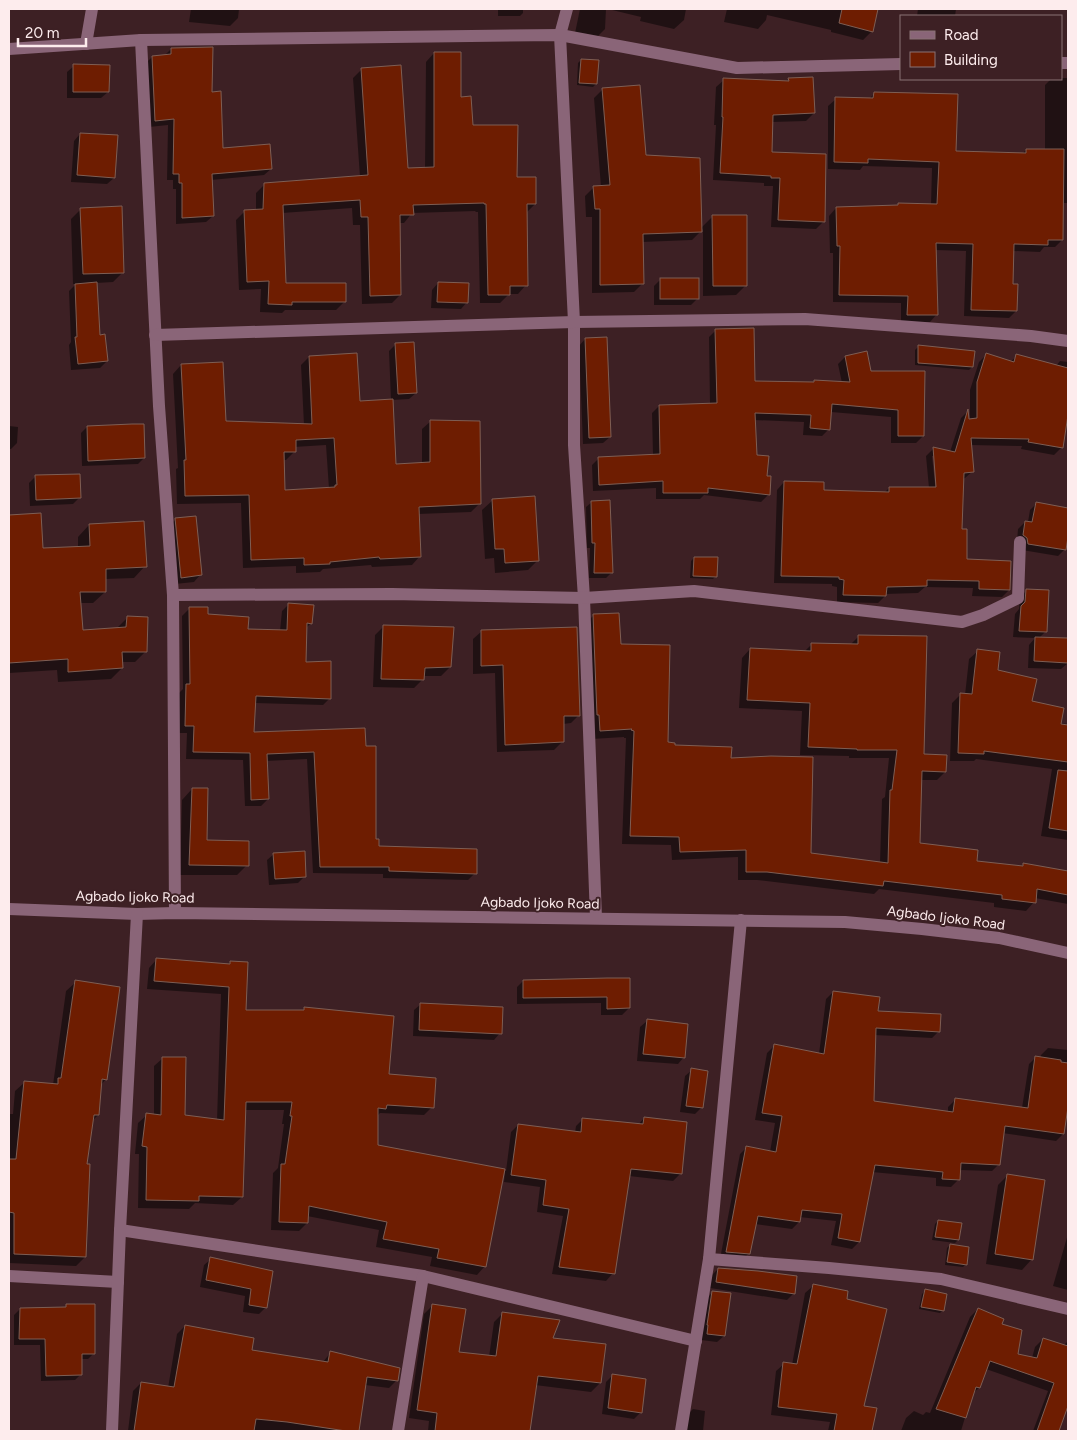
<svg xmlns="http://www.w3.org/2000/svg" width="1077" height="1440" font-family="Figtree,sans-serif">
<rect width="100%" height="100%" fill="#3d2024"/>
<g fill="#0007" fill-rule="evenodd">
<polygon points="191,9 239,9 238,18 230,26 189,22"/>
<polygon points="498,9 523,9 523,13 520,16 498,16"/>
<polygon points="580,9 606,9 605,29 596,38 574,38"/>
<polygon points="608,9 686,9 684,20 674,29 640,21 641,17"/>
<polygon points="727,9 877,9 872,31 863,40 831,32 831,30 767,15 766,20 758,29 724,22"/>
<polygon points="918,9 956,9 955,16 917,16"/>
<polygon points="171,49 211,93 222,149 271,169 264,175 211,180 213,216 206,222 176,224 176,189 173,189 173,180 167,180 168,125 149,127 145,64 152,57 164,56"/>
<polygon points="434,53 460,98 472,126 516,178 535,204 526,213 526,285 518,294 509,294 500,303 480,303 478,212 475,212 476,211 412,213 404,223 398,223 400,295 392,303 362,304 360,225 353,225 352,208 282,213 285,284 345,301 336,310 285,310 282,313 260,312 261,289 239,290 236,220 245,211 256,211 256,193 265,184 360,177 353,78 362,69 407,169 425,169 426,62"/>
<polygon points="581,60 596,84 593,87 577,85 578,63"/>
<polygon points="74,66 108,92 101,98 67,98 67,72"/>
<polygon points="1061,78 1068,78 1068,203 1063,203 1062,240 1055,247 1044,247 1040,252 1013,251 1012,285 1016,311 1009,318 964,316 966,251 935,250 937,314 930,322 901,322 901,303 833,302 833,253 830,253 829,216 836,208 896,206 898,204 931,205 932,168 863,166 860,170 828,169 828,106 836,99 869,99 874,94 955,152 1022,154 1026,150 1045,150 1045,85 1051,79"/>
<polygon points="724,80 787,82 789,80 814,113 806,121 772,122 771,154 824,221 816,229 771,227 773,186 764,186 764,183 713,180 716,125 714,125 716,87"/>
<polygon points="603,89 645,157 700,229 713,216 746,285 736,295 703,296 703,229 692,240 642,242 642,284 634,292 592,293 592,217 586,217 585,196 594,187 601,187 594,98"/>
<polygon points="80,134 114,178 107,184 71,182 74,141"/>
<polygon points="81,209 123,272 113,282 96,283 99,336 107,361 100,368 71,370 69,345 71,342 69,291 76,284 73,284 71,219"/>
<polygon points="661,279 697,299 691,305 654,305 654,286"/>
<polygon points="438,283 467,302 461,309 431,308 432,290"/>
<polygon points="716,330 753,382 812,383 814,381 842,383 838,364 845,357 870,372 923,436 916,443 891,443 891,417 831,412 829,429 822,436 803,435 804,422 754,420 756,457 766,477 768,495 761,502 704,495 700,499 656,499 656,488 593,491 592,465 599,458 653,455 652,413 659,406 710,405 709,337"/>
<polygon points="585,339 610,437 603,443 583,444 579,346"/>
<path d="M395,345L416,393L409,399L392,400L395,466L422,464V429L431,421L480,503L471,512L418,514L420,556L412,565L372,567L371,565L323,569L320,572L296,573V566L243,568L241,503L177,504L176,469L178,468L173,374L181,365L225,422L304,425L301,365L309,357L358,403L391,401L389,351ZM326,445L329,489L284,491L283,460H286L294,452V447Z"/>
<polygon points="918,347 972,367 969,370 915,365 915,350"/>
<path d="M986,355L1010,362L1017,356L1056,366L1060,361L1068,362V424H1066L1062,447L1054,455L1021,449L1022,446L970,445L973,471L965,478L963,479L961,530L966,560L1009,590L1002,597L972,596L973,588L925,587L918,593L885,594V596L878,603L837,602V587L832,586V584L774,583L777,490L784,482L822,492L884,493L889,488H929L926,456L933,449L950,452L961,418L967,412L968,419L970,418V390L979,362ZM932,456H935L938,493H936Z"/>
<polygon points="9,426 18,427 17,443 11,449 9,449"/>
<polygon points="87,427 144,458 138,464 82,466 81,433"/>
<polygon points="36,476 80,497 73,504 30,506 29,483"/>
<polygon points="493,500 538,560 528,570 495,573 494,558 485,559 482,510"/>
<polygon points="592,502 611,573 606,578 589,578 590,548 587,548 586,507"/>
<polygon points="1036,504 1068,509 1068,530 1065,549 1058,556 1022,550 1017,541 1018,529 1025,522 1028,522 1030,510"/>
<polygon points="40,515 42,550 78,548 78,537 89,525 145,566 134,578 105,579 105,592 93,603 80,603 81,631 116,629 127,618 146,651 135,662 122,662 122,668 111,679 58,682 57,670 9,673 9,516"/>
<polygon points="176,519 200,575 194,582 175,584 169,526"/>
<polygon points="694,558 716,576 713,579 690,578 691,561"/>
<polygon points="1027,590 1045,632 1039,638 1068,640 1068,663 1061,669 1028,668 1029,645 1035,638 1013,637 1015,614 1019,609 1020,597"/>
<polygon points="289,604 311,623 305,629 304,663 330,698 323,705 255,703 253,733 364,729 375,840 377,848 475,873 468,880 383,878 383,874 313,873 307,759 266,761 268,799 261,806 245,806 243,760 186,759 187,733 178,733 179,693 183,689 182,616 190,608 247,630 280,631 282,611"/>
<polygon points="593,616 620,645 667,744 730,759 810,855 880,863 882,799 885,797 889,758 849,758 849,756 800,755 802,711 739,708 742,658 750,649 804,652 812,644 851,644 859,636 922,755 945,772 937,780 921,780 919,844 976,862 1021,867 1024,864 1068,872 1068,904 1035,898 1034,902 1026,911 994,907 994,903 879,889 874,894 757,880 738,880 738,857 672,860 671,845 622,844 626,738 624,738 624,737 592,739 585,624"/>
<polygon points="384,626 450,667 441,676 423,676 423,679 414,688 373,687 375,635"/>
<polygon points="482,631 579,715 571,723 563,724 562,742 554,750 497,752 495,673 473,674 473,639"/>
<polygon points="978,651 997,671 1031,702 1060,723 1068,724 1068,840 1041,836 1052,769 976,759 974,761 950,761 952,703 961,694 965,695 969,659"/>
<polygon points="192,789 206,842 247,865 237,875 180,875 182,800"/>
<polygon points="274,854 304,877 298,883 269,885 267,860"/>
<polygon points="157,959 228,965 230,962 245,1011 302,1011 304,1008 388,1075 432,1107 424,1115 380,1113 377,1116 377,1146 506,1171 511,1132 518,1125 575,1133 576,1126 583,1119 638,1125 644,1118 686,1123 680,1174 673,1181 629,1176 613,1273 606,1281 552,1274 563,1216 537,1212 540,1187 504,1182 505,1172 503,1171 485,1266 477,1275 430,1266 432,1257 376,1247 379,1230 307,1216 307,1223 299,1231 271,1230 273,1173 278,1168 284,1124 282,1124 284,1110 244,1110 242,1197 233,1205 195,1203 189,1209 138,1208 139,1154 135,1154 138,1123 147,1115 154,1115 154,1066 163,1058 184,1117 217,1121 221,994 147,989 149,968"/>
<polygon points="629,979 629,1008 622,1015 601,1015 601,1003 517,1004 517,987 523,981"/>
<polygon points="76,982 106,1079 101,1085 98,1115 91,1122 86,1165 85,1257 76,1266 9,1263 9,1114 13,1114 15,1091 25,1082 53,1085 66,991"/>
<polygon points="833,992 877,1012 939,1031 932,1038 874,1035 873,1102 948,1112 948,1107 955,1100 1022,1108 1029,1064 1036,1057 1040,1058 1041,1055 1048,1048 1068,1050 1068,1101 1063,1134 1056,1141 1002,1133 999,1164 992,1171 959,1170 958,1180 951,1187 936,1186 936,1178 872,1172 859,1242 852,1249 831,1245 836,1221 799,1217 799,1222 792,1229 755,1224 749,1253 742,1260 720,1259 740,1154 747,1147 770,1152 775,1123 755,1120 767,1053 774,1046 819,1054 826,999"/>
<polygon points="421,1004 500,1033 494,1040 413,1036 414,1010"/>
<polygon points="647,1021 684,1057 678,1064 637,1061 640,1027"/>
<polygon points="692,1070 702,1107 695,1114 680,1112 685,1076"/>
<polygon points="1008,1175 1032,1259 1022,1270 986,1264 998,1185"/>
<polygon points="938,1221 958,1240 955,1243 932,1240 935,1224"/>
<polygon points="1068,1234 1068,1290 1053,1286"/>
<polygon points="950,1245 966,1264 963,1267 945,1265 947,1248"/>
<polygon points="211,1259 272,1272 266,1307 259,1314 243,1312 245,1296 200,1287 204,1265"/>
<polygon points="718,1269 794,1293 787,1300 710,1288 711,1276"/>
<polygon points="813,1286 863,1407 875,1409 871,1431 828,1431 830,1422 771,1415 776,1371 784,1364 792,1365 805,1293"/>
<polygon points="925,1291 943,1310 940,1313 919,1309 922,1294"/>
<polygon points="713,1292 729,1294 724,1336 717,1342 701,1340 706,1299"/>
<polygon points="67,1305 94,1353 88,1359 81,1359 81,1374 75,1380 41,1381 40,1345 14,1345 14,1315 20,1309 63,1309"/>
<polygon points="433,1305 458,1353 489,1357 494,1322 503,1313 552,1339 604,1345 600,1383 591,1392 535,1385 529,1431 428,1431 429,1421 409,1418 424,1314"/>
<polygon points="978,1309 1001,1325 1017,1355 1032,1358 1035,1347 1043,1339 1063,1346 1068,1341 1068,1404 1058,1431 1033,1431 1048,1391 986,1369 979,1388 972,1394 961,1431 901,1431 906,1418 914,1411 923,1415 926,1412 930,1413 970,1317"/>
<polygon points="185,1326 251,1351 323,1362 331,1352 397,1380 389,1388 365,1385 358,1431 128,1431 133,1391 141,1383 168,1388 177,1334"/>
<polygon points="612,1376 641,1412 634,1419 602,1414 606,1382"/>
<polygon points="693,1409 705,1411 703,1431 685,1431 687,1415"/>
</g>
<g fill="#6e1d01" stroke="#7e5e54" fill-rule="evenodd">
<polygon points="842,9 878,9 873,32 839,23"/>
<polygon points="213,47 212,92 221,91 223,148 270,144 272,169 212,174 214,216 182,218 182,183 179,183 179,174 173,174 174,119 155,121 152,56 171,54 171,48"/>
<polygon points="434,52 461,52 461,97 471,96 473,125 518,125 517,177 536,177 536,204 527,204 528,286 510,286 510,295 488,295 486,204 484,204 484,203 413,205 414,215 400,215 401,295 370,296 368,217 361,217 360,200 283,205 286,283 346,283 346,302 292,302 292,305 268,304 269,281 247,282 244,210 263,209 264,183 368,175 361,68 401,65 408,168 434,167"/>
<polygon points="581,59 599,60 597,84 579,83"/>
<polygon points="73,64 110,65 109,92 73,92"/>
<polygon points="813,77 815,113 773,115 772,152 826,154 825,222 778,220 780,178 771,178 771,176 720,173 723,117 722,117 723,78 789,81 788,78"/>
<polygon points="640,85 646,155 700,158 702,232 643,234 644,284 600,285 600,209 595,209 593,186 610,185 602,88"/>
<polygon points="874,92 958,94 956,151 1026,153 1026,149 1064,149 1063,240 1048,240 1048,245 1014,244 1013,284 1018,284 1017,311 971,310 973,244 936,243 938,315 907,315 908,296 839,295 840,246 837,246 836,207 898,205 898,203 937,204 939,162 868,159 868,163 834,162 835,97 873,98"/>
<polygon points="80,133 118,135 115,178 77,175"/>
<polygon points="122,206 124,273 83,274 80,208"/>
<polygon points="712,215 747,215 747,286 713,286"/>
<rect x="660" y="278" width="39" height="21"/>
<polygon points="97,282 100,335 105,334 108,361 78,364 75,337 77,337 75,284"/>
<polygon points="438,282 469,283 468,303 437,302"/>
<polygon points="754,328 755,381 814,382 814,380 850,382 845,356 867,351 871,371 925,371 924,436 898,436 898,410 832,404 830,430 810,428 811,415 755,413 757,455 769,456 767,476 771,476 770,495 708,488 708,493 663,493 663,481 599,485 598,457 660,454 659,405 717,403 715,329"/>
<polygon points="607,337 611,437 589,438 585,338"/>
<polygon points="414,342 417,393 398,394 395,343"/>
<polygon points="918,345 975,351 973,367 918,363"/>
<path d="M357,353L360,401L393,399L396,464L430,462V420L480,421L481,504L419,507L421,557L380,559L379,557L330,562V564L304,565V558L251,560L249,495L185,496L184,460H186L181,364L223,362L226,421L312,424L309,356ZM334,438L337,485H335V487L285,490L284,452H296V440Z"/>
<polygon points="986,353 1014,362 1016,354 1068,368 1068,415 1063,448 1028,442 1029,439 971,438 974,472 964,473 962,529 967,529 967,559 1011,561 1010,590 979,589 979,581 927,580 927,586 887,587 886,596 843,595 844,580 839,579 839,577 781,576 784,481 824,482 824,490 889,492 889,487 936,487 933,447 955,452 968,409 969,419 977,418 977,382"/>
<polygon points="132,424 144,424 145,458 88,461 87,426"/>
<polygon points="80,474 81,498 36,500 35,475"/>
<polygon points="535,496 539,561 505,563 504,549 495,549 492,499"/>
<polygon points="610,500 613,573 594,573 595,543 592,543 591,501"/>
<polygon points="1036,502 1068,508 1068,537 1066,550 1028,544 1027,538 1023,535 1025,521 1032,522"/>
<polygon points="41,513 43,548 90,546 89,524 144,521 147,567 106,569 106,592 80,592 83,630 126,627 127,616 148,617 147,652 122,652 123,668 68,672 68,659 9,663 9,515"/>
<polygon points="196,516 202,575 181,578 175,518"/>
<polygon points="694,557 718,557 717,577 693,576"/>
<polygon points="1026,589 1049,590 1047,632 1019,631 1021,606 1025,602"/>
<polygon points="288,603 314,605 312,624 307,623 306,662 331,661 331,699 256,696 254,732 365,728 366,746 376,746 376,839 379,839 379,846 477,849 477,874 389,871 389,867 320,867 314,752 267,754 269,799 251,800 250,753 193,752 194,726 185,726 186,684 190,684 189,607 208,607 208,614 249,617 248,629 287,630"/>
<polygon points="619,613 621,644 670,645 668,742 675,743 675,745 732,747 731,758 771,756 813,757 811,853 888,863 890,790 892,790 897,750 857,750 857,749 808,747 810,703 747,700 750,648 811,651 811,643 858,644 858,635 927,636 924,754 947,755 946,772 922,771 920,843 978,850 977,861 1023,866 1023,863 1068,871 1068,895 1037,889 1036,903 1002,899 1002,895 884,881 883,886 767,872 746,872 746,850 680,852 679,837 630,836 634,731 631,730 632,729 600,731 599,715 597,715 593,614"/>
<polygon points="383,625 454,627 451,667 425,668 424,680 381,679"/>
<polygon points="577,627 580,716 564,716 564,742 505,745 503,665 481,666 481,630"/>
<polygon points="1035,637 1068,638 1068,663 1034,661"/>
<polygon points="977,649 1000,652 998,670 1037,679 1032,701 1064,708 1061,724 1068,725 1068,762 984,751 984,754 958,753 960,693 972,694"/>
<polygon points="1058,770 1068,771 1068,831 1049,828"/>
<polygon points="192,788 208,788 207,840 249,841 249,866 189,865"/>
<polygon points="305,851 306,877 275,879 273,853"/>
<polygon points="156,958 230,964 230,961 248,962 246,1010 304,1010 304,1007 394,1016 389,1074 436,1078 434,1108 387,1105 386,1109 378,1108 378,1145 505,1169 486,1267 437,1258 439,1249 383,1239 387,1222 309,1206 308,1223 279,1222 281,1164 285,1164 292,1116 290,1116 292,1102 246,1102 243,1197 199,1196 199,1201 146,1200 147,1147 142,1146 146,1113 161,1115 162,1057 186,1057 185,1115 224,1120 229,987 154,981"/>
<polygon points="607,978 630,978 630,1008 607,1009 607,997 523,998 523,980"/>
<polygon points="75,980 120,987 107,1080 102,1079 99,1115 94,1115 87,1164 90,1164 86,1257 14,1254 14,1213 9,1212 9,1159 16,1159 24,1081 58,1084 58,1078 61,1078"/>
<polygon points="833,991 880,997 878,1011 941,1014 940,1032 876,1028 874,1101 953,1112 955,1098 1028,1108 1035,1056 1061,1060 1061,1062 1068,1063 1068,1107 1064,1134 1005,1126 1000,1165 961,1163 960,1180 942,1179 943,1172 875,1165 860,1242 838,1238 842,1214 802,1210 800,1222 758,1216 750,1254 726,1252 746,1146 776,1152 782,1116 762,1113 774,1044 824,1054"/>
<polygon points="420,1003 503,1007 502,1034 419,1030"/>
<polygon points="647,1019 688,1024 685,1058 643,1054"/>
<polygon points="691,1068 708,1071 703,1108 686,1106"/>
<polygon points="644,1117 687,1122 682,1174 631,1169 615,1274 559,1267 569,1209 543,1205 546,1180 511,1175 518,1124 581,1132 582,1118 643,1124"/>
<polygon points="1007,1174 1045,1180 1033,1260 995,1254"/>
<polygon points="938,1220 962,1223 959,1240 935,1237"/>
<polygon points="950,1244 969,1247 967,1265 947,1262"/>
<polygon points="210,1257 273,1271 267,1308 249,1305 251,1289 206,1280"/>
<polygon points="718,1268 758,1271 797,1276 795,1294 716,1282"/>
<polygon points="813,1284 848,1291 847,1299 887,1309 864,1406 877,1408 872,1431 834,1431 837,1414 778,1407 783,1362 797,1364"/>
<polygon points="925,1289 947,1294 944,1311 921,1307"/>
<polygon points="712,1291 731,1293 725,1336 707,1334 708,1325 707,1325"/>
<polygon points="66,1304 95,1304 95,1354 82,1354 82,1375 46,1376 45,1339 19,1339 20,1308 66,1307"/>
<polygon points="432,1304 466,1309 459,1352 496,1356 502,1312 560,1320 553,1338 606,1344 601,1383 538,1376 530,1431 435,1431 437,1413 417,1410"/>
<polygon points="978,1308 1004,1319 1002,1324 1022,1330 1018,1354 1037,1358 1043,1338 1068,1346 1068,1406 1059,1431 1037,1431 1054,1383 990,1361 980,1388 976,1387 966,1418 936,1409"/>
<polygon points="185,1325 254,1338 252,1350 328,1362 330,1351 400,1368 398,1381 367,1377 359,1431 346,1431 287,1422 256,1419 254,1431 134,1431 141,1382 174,1387"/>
<polygon points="612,1374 646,1379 642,1413 608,1408"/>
</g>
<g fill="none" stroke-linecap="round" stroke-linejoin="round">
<g stroke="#8a6578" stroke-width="12">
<polyline points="567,9 560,35 574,322 574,445 584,598 596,918"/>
<polyline points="141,40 159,406 173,595 175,913"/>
<polyline points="86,44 92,9"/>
<polyline points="9,49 141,40 560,35 737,68 901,64"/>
<polyline points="1061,63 1068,63"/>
<polyline points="155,335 574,322 805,319 1031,336 1068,341"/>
<polyline points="173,595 392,594 584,598 694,591 962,622 983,615 1018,598 1020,542"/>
<polyline points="9,909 137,914 175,913 845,922 922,929 999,938 1068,953"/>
<polyline points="120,1230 423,1276 696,1341"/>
<polyline points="709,1259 829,1268 941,1279 1068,1309"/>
<polyline points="9,1276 118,1282"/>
<polyline points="112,1431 120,1230 137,914"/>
<polyline points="398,1431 423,1276"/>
<polyline points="681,1431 709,1259 741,920"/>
</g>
</g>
<g text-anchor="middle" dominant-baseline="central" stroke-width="4" stroke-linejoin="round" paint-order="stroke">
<g font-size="14" fill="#fdeced" stroke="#3d2024">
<text transform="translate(135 897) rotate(1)">Agbado Ijoko Road</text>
<text transform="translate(540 903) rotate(1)">Agbado Ijoko Road</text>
<text transform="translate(946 918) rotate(7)">Agbado Ijoko Road</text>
</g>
</g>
<rect width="1077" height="1440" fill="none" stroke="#fdeced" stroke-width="20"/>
<rect x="900" y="15" width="162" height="65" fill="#3d2024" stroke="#8a7274"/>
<rect x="910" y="31" width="25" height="8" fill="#8a6578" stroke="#8a7274"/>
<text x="944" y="40" font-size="15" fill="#fdeced">Road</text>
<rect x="910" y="52" width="25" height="15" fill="#6e1d01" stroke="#8a7274"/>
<text x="944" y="65" font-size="15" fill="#fdeced">Building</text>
<path d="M18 38v8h68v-8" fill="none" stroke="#fdeced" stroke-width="2.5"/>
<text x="25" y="38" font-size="15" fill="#fdeced" stroke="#3d2024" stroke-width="4" paint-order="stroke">20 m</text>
</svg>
